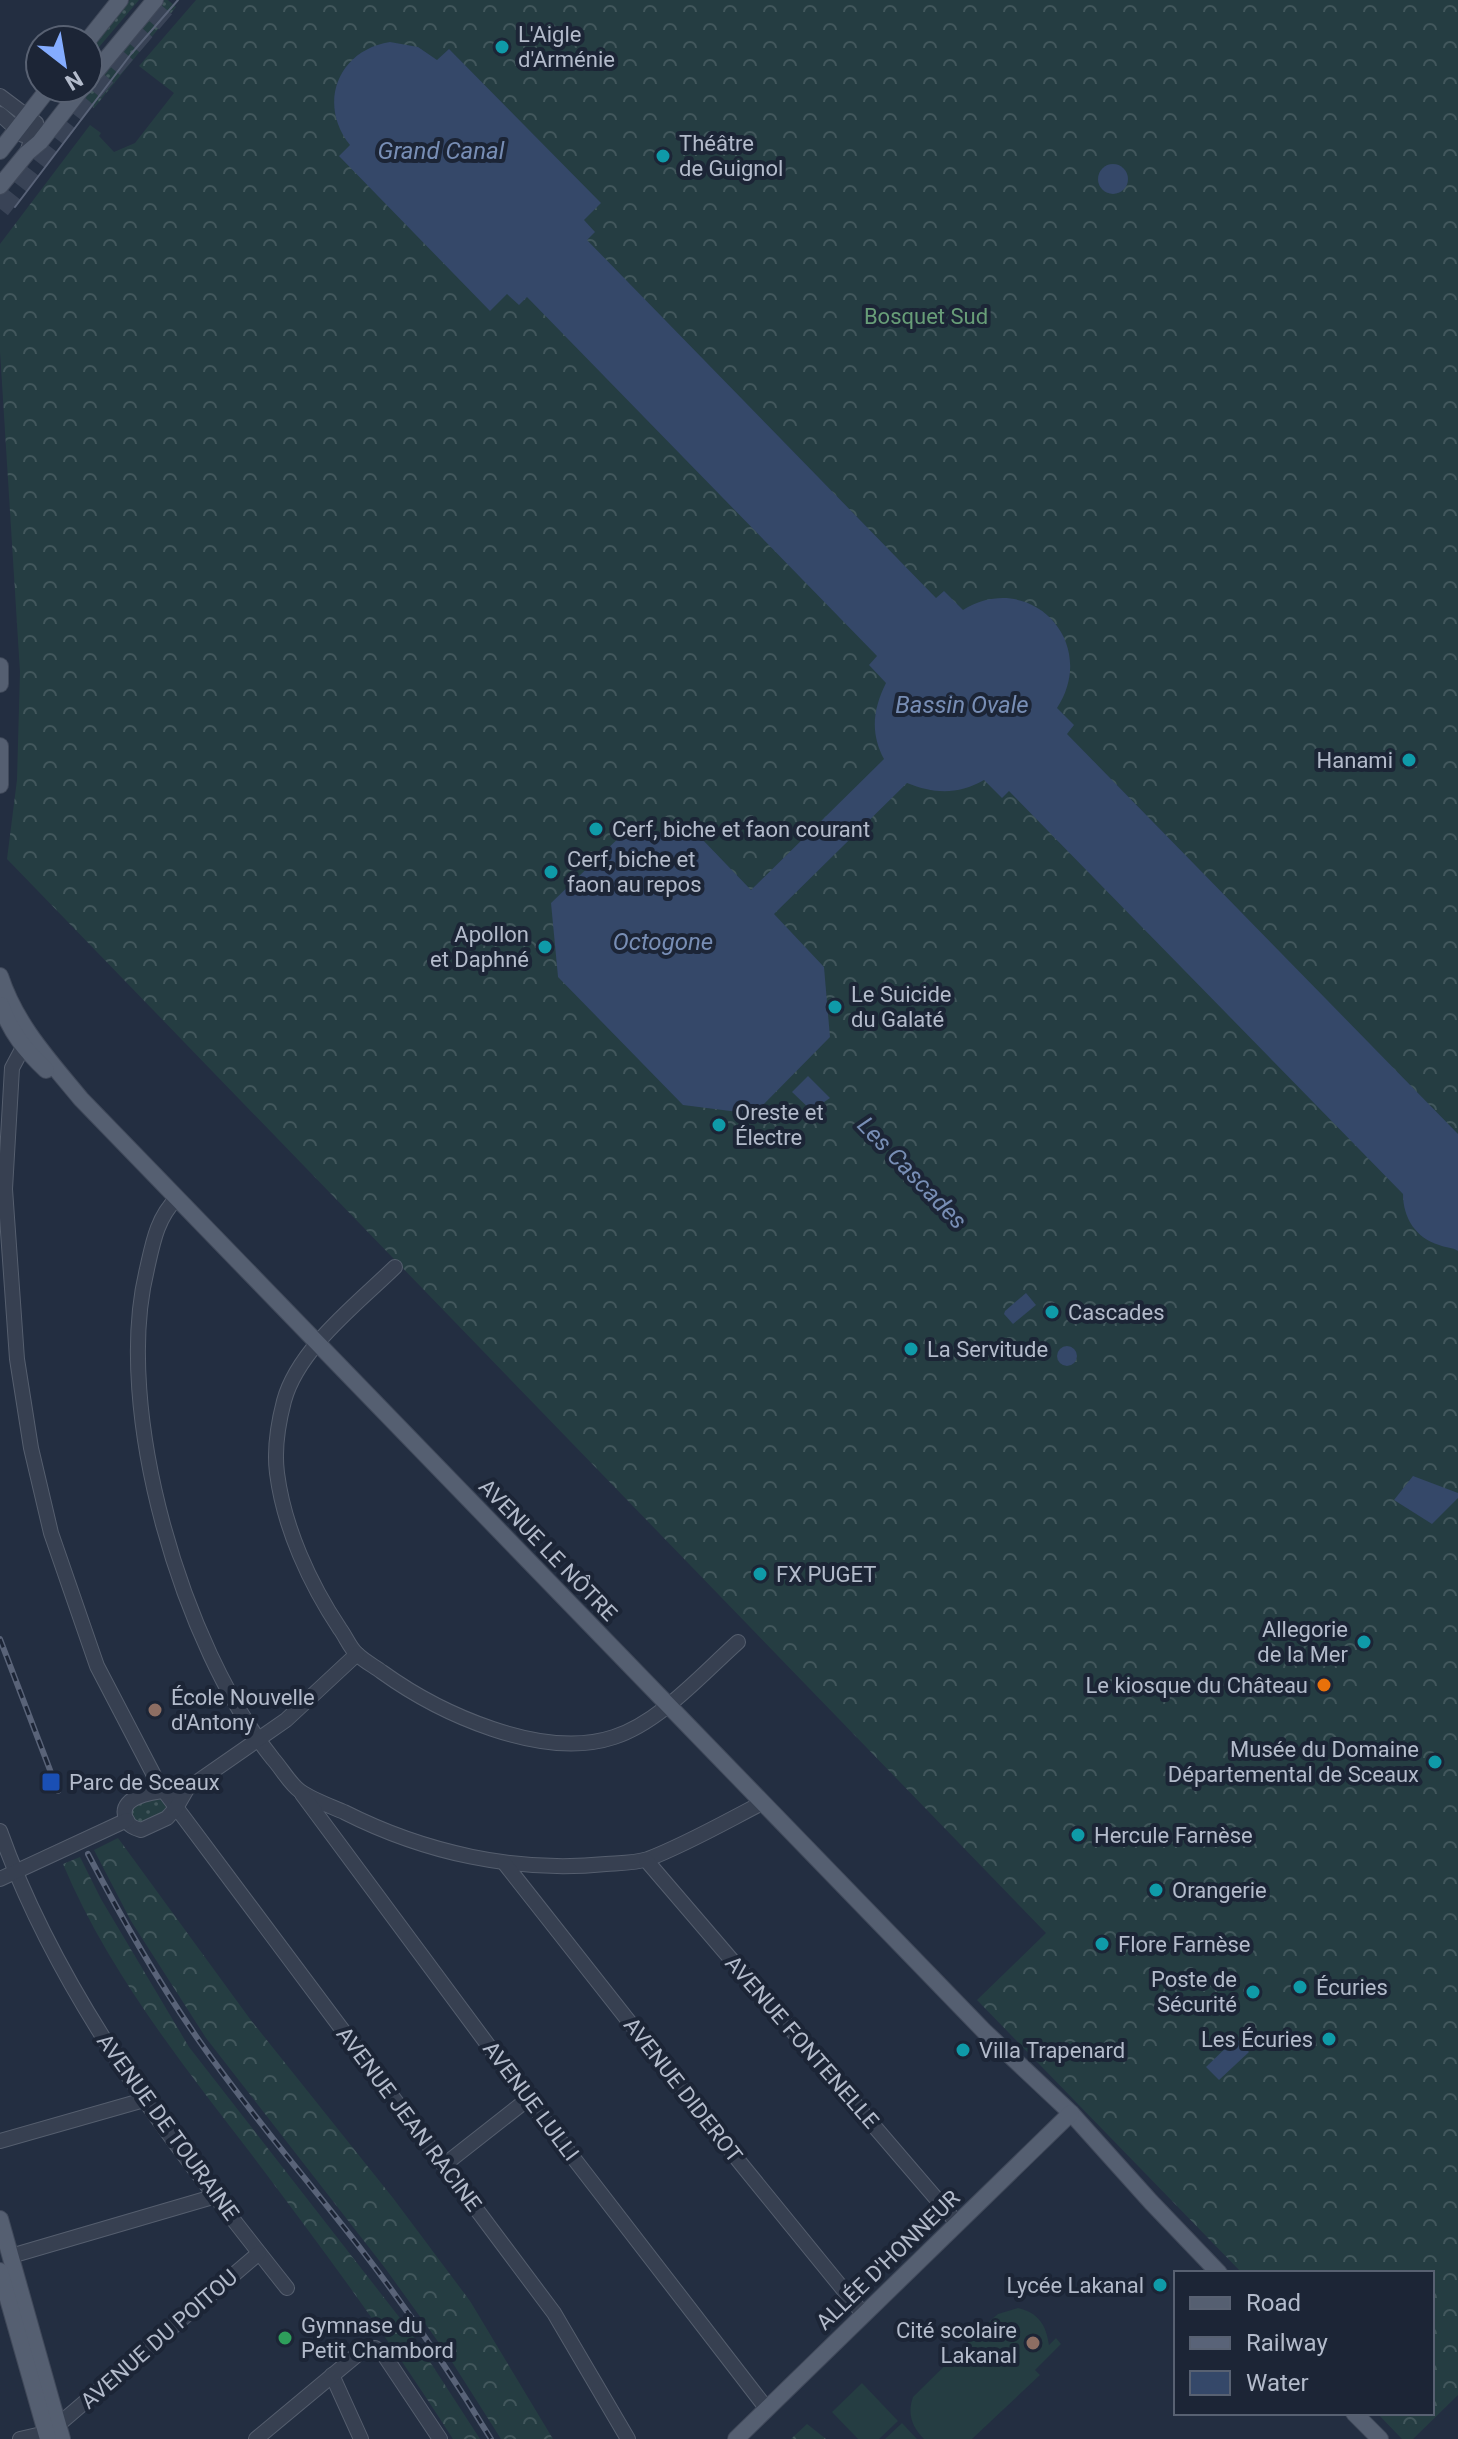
<svg xmlns="http://www.w3.org/2000/svg" width="1458" height="2439" font-family="Roboto,sans-serif">
<defs>
<pattern id="grass-dots" width="8" height="8" patternUnits="userSpaceOnUse" patternTransform="scale(2)"><rect width="8" height="8" fill="#253d42"/><path d="M2 2h.1M6 6h.1" fill="none" stroke="#42575c" stroke-width="1.8" stroke-linecap="round"/></pattern>
<pattern id="forest-crowns" width="20" height="18" patternUnits="userSpaceOnUse" patternTransform="scale(2)"><rect width="20" height="18" fill="#253d42"/><path d="M2 6a3 3 0 1 1 6 0M12 15a3 3 0 1 1 6 0" fill="none" stroke="#42575c"/></pattern>
</defs>
<rect width="100%" height="100%" fill="#232e41"/>
<g fill="url(#grass-dots)">
<polygon points="130,0 139,0 88,60 88,49"/>
<polygon points="163,0 168,0 176,7 94,108 80,97"/>
<polygon points="152,1794 168,1801 168,1813 144,1826 132,1819 132,1806"/>
</g>
<g fill="url(#forest-crowns)">
<polygon points="196,0 1458,0 1458,2395 1413,2439 1402,2439 1377,2413 1432,2413 1432,2273 1242,2273 977,2000 1046,1933 7,859 17,780 20,672 0,351 0,244 90,125 101,133 99,136 114,152 135,143 174,93 139,66"/>
<polygon points="118,1838 250,2019 393,2198 470,2301 553,2439 501,2439 447,2354 385,2268 206,2038 131,1921 94,1850"/>
<path d="M80,1857L101,1899L189,2047L410,2331L480,2439H453C391,2341 322,2248 252,2155C182,2064 108,1971 63,1864Z"/>
<polygon points="807,2424 826,2439 791,2439"/>
</g>
<g fill="#253d42">
<path d="M1018,2308C1039,2313 1046,2325 1049,2345L1056,2338L1061,2344L1035,2370L1040,2375L972,2439H924C912,2427 907,2414 913,2397L992,2319L998,2314Z"/>
<polygon points="862,2383 898,2421 879,2439 858,2439 832,2412"/>
<polygon points="902,2423 917,2439 885,2439"/>
</g>
<g fill="#354869">
<path d="M390,42L418,47L437,60L449,49L601,203L584,220L595,232L587,240L936,598L944,591L963,610C1030,569 1100,642 1057,708L1074,725L1067,734L1458,1134V1251C1452,1247 1447,1248 1439,1245C1416,1238 1403,1218 1403,1194L1009,791L1002,798L984,780C958,795 934,794 907,783L774,914L824,967L830,1037L754,1114L683,1105L558,977L551,903L628,829L701,838L751,890L884,759C870,733 873,709 886,683L869,665L877,656L527,297L519,305L507,294L490,311L339,156L350,145C317,104 338,50 390,42Z"/>
<circle cx="1113" cy="179" r="15"/>
<polygon points="808,1076 830,1098 817,1107 814,1113 792,1092"/>
<polygon points="1026,1293 1036,1305 1013,1324 1004,1314 1005,1311"/>
<circle cx="1067" cy="1356" r="10"/>
<polygon points="1413,1476 1458,1493 1458,1498 1432,1524 1394,1500"/>
<polygon points="1236,2038 1249,2052 1219,2080 1206,2067"/>
</g>
<g fill="none" stroke-linecap="round" stroke-linejoin="round">
<polyline stroke="#394356" stroke-width="20" stroke-dasharray="20 10" stroke-linecap="butt" points="0,209 82,104 171,0"/>
<g stroke="#555e6e" stroke-width="16">
<g id="minor">
<polyline points="0,96 36,123 27,153"/>
<polyline points="0,114 23,135"/>
<polyline points="28,1038 12,1068 5,1189 17,1359 31,1448 51,1533 97,1666 158,1783 554,2313 628,2439"/>
<path d="M177,1198C157,1218 153,1242 147,1269C112,1410 183,1647 273,1759C282,1769 290,1784 300,1791C313,1800 330,1806 344,1812C425,1853 516,1873 606,1864C620,1863 636,1863 648,1859C687,1844 725,1822 762,1803"/>
<path d="M395,1267C357,1304 298,1349 284,1401C278,1424 274,1450 277,1473C284,1528 310,1584 340,1629C346,1637 350,1648 357,1654C364,1661 374,1666 382,1672C439,1713 542,1761 614,1737C660,1722 701,1675 738,1642"/>
<path d="M187,1789C172,1790 115,1791 126,1819C129,1826 134,1828 141,1830L167,1818L176,1808L187,1789L286,1720L357,1654"/>
<polyline points="302,1794 528,2099 767,2409"/>
<path d="M0,1831C60,2000 177,2149 287,2288"/>
<polyline points="646,1860 958,2224"/>
<polyline points="505,1864 742,2165 864,2315"/>
<polyline points="0,1879 127,1820"/>
<polyline points="0,2141 144,2100"/>
<polyline points="444,2165 528,2099"/>
<polyline points="11,2256 216,2196"/>
<polyline points="332,2375 361,2439"/>
<polyline points="58,2425 259,2253"/>
<polyline points="20,2439 46,2433"/>
<polyline points="256,2439 364,2349 375,2348 382,2352 440,2439"/>
</g>
</g>
<g stroke="#40495a" stroke-width="18">
<g id="major">
<polyline points="88,40 120,0"/>
<polyline points="88,81 155,0"/>
<polyline points="0,151 49,88"/>
<polyline points="0,186 27,153 40,142 82,88"/>
<polyline points="0,666 0,684"/>
<polyline points="0,746 0,785"/>
<path d="M0,976C16,1025 49,1060 81,1099L984,2031L1071,2113L1151,2202L1219,2273"/>
<path d="M1,1005C11,1033 25,1050 46,1070"/>
<polyline points="0,2219 62,2439"/>
<polyline points="0,2271 48,2439"/>
<polyline points="1354,2413 1380,2439"/>
<polyline points="736,2439 1071,2113"/>
</g>
</g>
<use href="#minor" stroke="#374051" stroke-width="14"/>
<use href="#major" stroke="#555f71" stroke-width="16"/>
<polyline stroke="#596378" stroke-width="2" points="15,207 131,54 178,0"/>
<g stroke="#596378" stroke-width="6">
<g id="rail">
<polyline points="0,1639 58,1791"/>
<path d="M88,1854C122,1919 158,1982 200,2042C251,2115 310,2183 364,2253C410,2313 452,2375 491,2439"/>
</g>
</g>
<use href="#rail" stroke="#1c2536" stroke-width="3" stroke-dasharray="9" stroke-linecap="butt"/>
</g>
<g fill="#0f9aa8" stroke="#1c2536" stroke-width="3">
<circle cx="502" cy="47" r="8"/>
<circle cx="663" cy="156" r="8"/>
<circle cx="1409" cy="760" r="8"/>
<circle cx="596" cy="829" r="8"/>
<circle cx="551" cy="872" r="8"/>
<circle cx="545" cy="947" r="8"/>
<circle cx="835" cy="1007" r="8"/>
<circle cx="719" cy="1125" r="8"/>
<circle cx="1052" cy="1312" r="8"/>
<circle cx="911" cy="1349" r="8"/>
<circle cx="760" cy="1574" r="8"/>
<circle cx="1364" cy="1642" r="8"/>
<circle cx="1435" cy="1762" r="8"/>
<circle cx="1078" cy="1835" r="8"/>
<circle cx="1156" cy="1890" r="8"/>
<circle cx="1102" cy="1944" r="8"/>
<circle cx="1300" cy="1987" r="8"/>
<circle cx="1253" cy="1992" r="8"/>
<circle cx="1329" cy="2039" r="8"/>
<circle cx="963" cy="2050" r="8"/>
<circle cx="1160" cy="2285" r="8"/>
</g>
<circle fill="#e8710a" stroke="#1c2536" stroke-width="3" cx="1324" cy="1685" r="8"/>
<g fill="#8d6e63" stroke="#1c2536" stroke-width="3">
<circle cx="155" cy="1710" r="8"/>
<circle cx="1033" cy="2343" r="8"/>
</g>
<rect fill="#1a4fb4" stroke="#1c2536" stroke-width="3" x="41" y="1772" width="20" height="20" rx="4"/>
<circle fill="#2e9e5b" stroke="#1c2536" stroke-width="3" cx="285" cy="2338" r="8"/>
<g text-anchor="middle" dominant-baseline="central" stroke-width="8" stroke-linejoin="round" paint-order="stroke">
<g font-size="22" fill="#b3bbcb" stroke="#1c2536" text-anchor="start">
<text x="518" y="34">L'Aigle<tspan x="518" dy="25">d'Arménie</tspan></text>
<text x="679" y="143">Théâtre<tspan x="679" dy="25">de Guignol</tspan></text>
<text x="1393" y="760" text-anchor="end">Hanami</text>
<text x="612" y="829">Cerf, biche et faon courant</text>
<text x="567" y="859">Cerf, biche et<tspan x="567" dy="25">faon au repos</tspan></text>
<text x="529" y="934" text-anchor="end">Apollon<tspan x="529" dy="25">et Daphné</tspan></text>
<text x="851" y="994">Le Suicide<tspan x="851" dy="25">du Galaté</tspan></text>
<text x="735" y="1112">Oreste et<tspan x="735" dy="25">Électre</tspan></text>
<text x="1068" y="1312">Cascades</text>
<text x="927" y="1349">La Servitude</text>
<text x="776" y="1574">FX PUGET</text>
<text x="1348" y="1629" text-anchor="end">Allegorie<tspan x="1348" dy="25">de la Mer</tspan></text>
<text x="1308" y="1685" text-anchor="end">Le kiosque du Château</text>
<text x="171" y="1697">École Nouvelle<tspan x="171" dy="25">d'Antony</tspan></text>
<text x="1419" y="1749" text-anchor="end">Musée du Domaine<tspan x="1419" dy="25">Départemental de Sceaux</tspan></text>
<text x="69" y="1782">Parc de Sceaux</text>
<text x="1094" y="1835">Hercule Farnèse</text>
<text x="1172" y="1890">Orangerie</text>
<text x="1118" y="1944">Flore Farnèse</text>
<text x="1237" y="1979" text-anchor="end">Poste de<tspan x="1237" dy="25">Sécurité</tspan></text>
<text x="1316" y="1987">Écuries</text>
<text x="1313" y="2039" text-anchor="end">Les Écuries</text>
<text x="979" y="2050">Villa Trapenard</text>
<text x="1144" y="2285" text-anchor="end">Lycée Lakanal</text>
<text x="301" y="2325">Gymnase du<tspan x="301" dy="25">Petit Chambord</tspan></text>
<text x="1017" y="2330" text-anchor="end">Cité scolaire<tspan x="1017" dy="25">Lakanal</tspan></text>
</g>
<g font-size="22" fill="#689e78" stroke="#1c2536">
<text x="926" y="316">Bosquet Sud</text>
</g>
<g font-size="22" fill="#b3bbcb" stroke="#1c2536">
<text transform="translate(548 1550) rotate(46)">AVENUE LE NÔTRE</text>
<text transform="translate(802 2042) rotate(49)">AVENUE FONTENELLE</text>
<text transform="translate(683 2090) rotate(52)">AVENUE DIDEROT</text>
<text transform="translate(531 2101) rotate(53)">AVENUE LULLI</text>
<text transform="translate(409 2119) rotate(53)">AVENUE JEAN RACINE</text>
<text transform="translate(168 2127) rotate(54)">AVENUE DE TOURAINE</text>
<text transform="translate(888 2260) rotate(-44)">ALLÉE D'HONNEUR</text>
<text transform="translate(159 2339) rotate(-41)">AVENUE DU POITOU</text>
</g>
<g font-size="24" font-style="italic" fill="#788eb5" stroke="#1c2536">
<text x="441" y="151">Grand Canal</text>
<text x="962" y="705">Bassin Ovale</text>
<text x="663" y="942">Octogone</text>
<text transform="translate(912 1173) rotate(46)">Les Cascades</text>
</g>
</g>
<rect x="1174" y="2271" width="260" height="144" fill="#1c2536" stroke="#586172" stroke-width="2"/>
<rect x="1190" y="2297" width="40" height="12" fill="#555f71" stroke="#586172" stroke-width="2"/>
<text x="1246" y="2311" font-size="24" fill="#b3bbcb">Road</text>
<rect x="1190" y="2337" width="40" height="12" fill="#596378" stroke="#586172" stroke-width="2"/>
<text x="1246" y="2351" font-size="24" fill="#b3bbcb">Railway</text>
<rect x="1190" y="2371" width="40" height="24" fill="#354869" stroke="#586172" stroke-width="2"/>
<text x="1246" y="2391" font-size="24" fill="#b3bbcb">Water</text>
<g transform="translate(64 64) rotate(149)"><circle r="38" fill="#1c2536" stroke="#586172" stroke-width="2"/>
<path d="M0-6L14 30L0 20L-14 30Z" fill="#84acff"/>
<text y="-12" font-size="22" font-weight="bold" text-anchor="middle" fill="#b3bbcb">N</text>
</g>
</svg>
